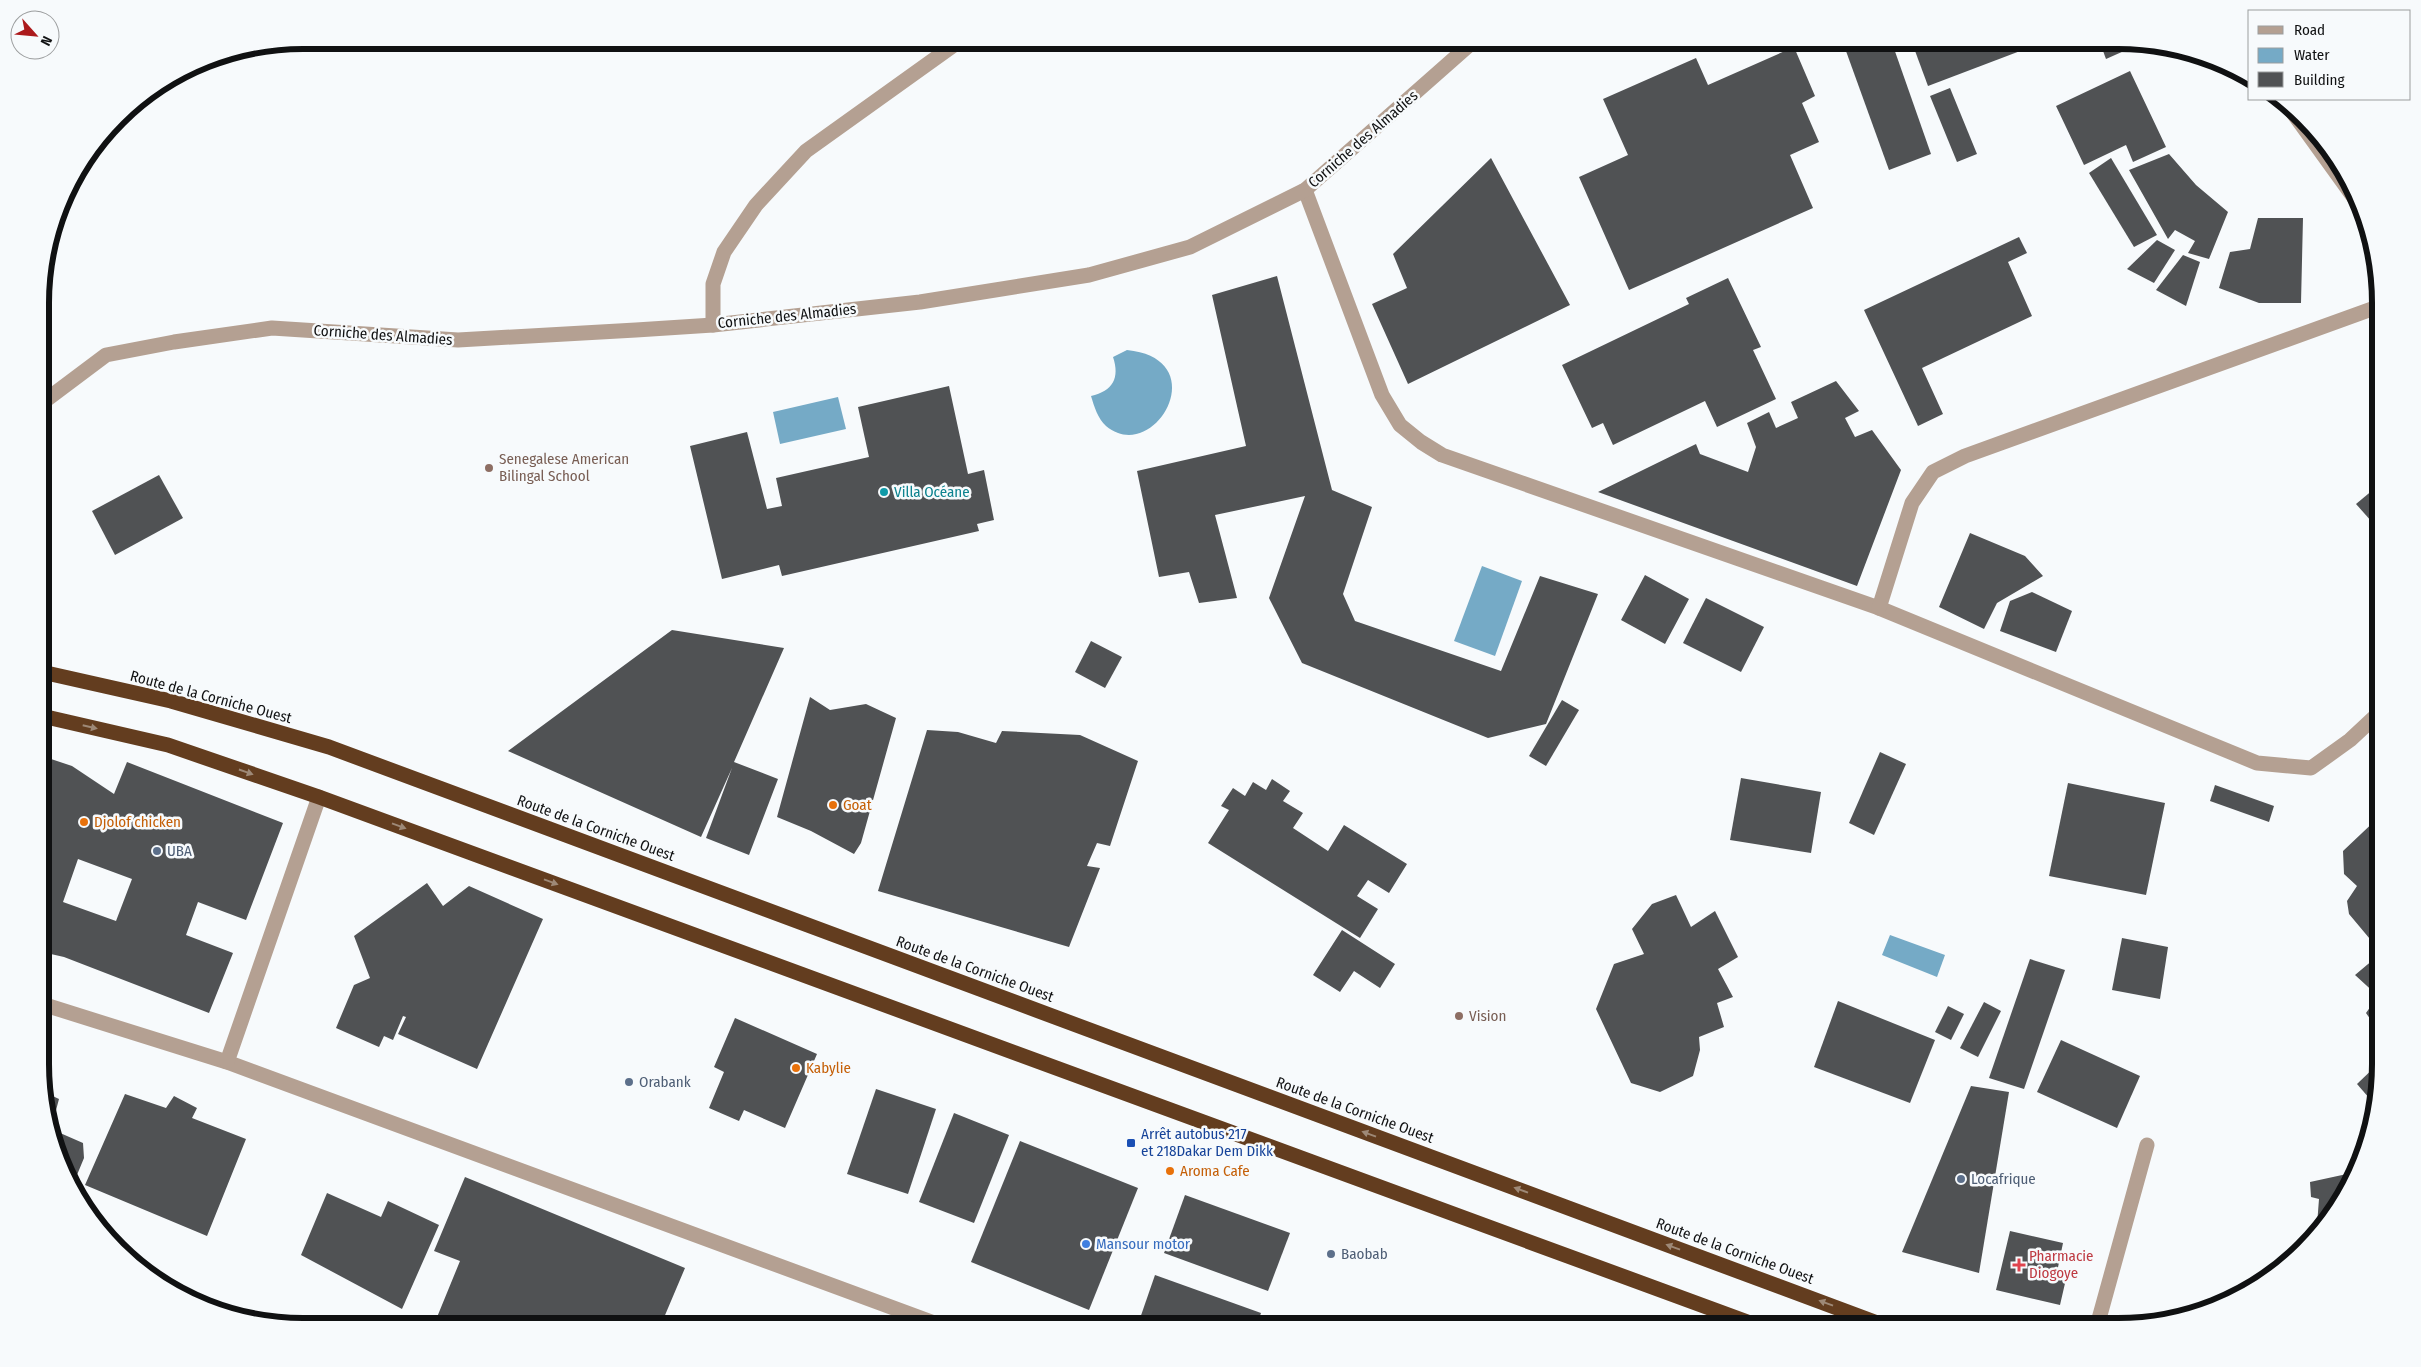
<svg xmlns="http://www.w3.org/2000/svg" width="2421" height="1367" font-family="'Fira Sans Condensed',sans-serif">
<rect width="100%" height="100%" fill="#f7fafc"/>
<g fill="#75aac6">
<path d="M1127,350C1216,359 1154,466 1106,426C1098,419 1094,406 1091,396C1113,391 1120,378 1113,357Z"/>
<polygon points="838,397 846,429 780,444 773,412"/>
<polygon points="1482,566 1522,581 1495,656 1454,641"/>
<polygon points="1890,935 1945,955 1937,977 1882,955"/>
</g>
<g fill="#505254" fill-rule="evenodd">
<polygon points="1842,40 1891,40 1931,154 1889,170"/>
<polygon points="1911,40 2049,40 1928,86"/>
<polygon points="2099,40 2119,40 2142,43 2106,59"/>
<polygon points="1794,47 1815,96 1802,103 1819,142 1790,155 1813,208 1629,290 1579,177 1628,155 1603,99 1696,58 1708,85"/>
<polygon points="2130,71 2166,147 2133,162 2126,145 2084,165 2056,106"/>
<polygon points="1950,88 1977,154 1957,162 1930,96"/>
<polygon points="2169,154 2196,185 2228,212 2209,259 2188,253 2195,241 2175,230 2168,239 2129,170"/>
<polygon points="1491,158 1570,305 1408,384 1372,304 1407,288 1393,254"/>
<polygon points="2111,158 2157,235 2134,247 2089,173"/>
<polygon points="2258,218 2303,218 2301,303 2259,303 2219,288 2230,252 2250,249"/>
<polygon points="2019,237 2027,253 2008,262 2032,316 1922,368 1943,414 1918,426 1864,310"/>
<polygon points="2157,240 2175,250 2154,283 2127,269"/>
<polygon points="2183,255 2200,262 2186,306 2156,290"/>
<polygon points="1277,276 1332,490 1372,507 1343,594 1355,621 1501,671 1540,576 1598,594 1546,724 1488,738 1302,663 1269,598 1305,496 1215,515 1237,598 1199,603 1189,572 1159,577 1137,471 1246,446 1212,295"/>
<polygon points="1728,278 1761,347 1753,350 1776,399 1717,427 1705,401 1613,445 1603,423 1592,428 1562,365 1689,304 1686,298"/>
<polygon points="1836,381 1859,411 1845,418 1855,437 1872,430 1901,470 1857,586 1598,492 1696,444 1700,454 1748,472 1756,447 1747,423 1769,412 1776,428 1798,418 1791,402"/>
<polygon points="949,386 968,474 984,470 994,520 977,524 979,531 782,576 779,565 722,579 690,446 747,432 767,509 782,506 776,478 869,457 858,407"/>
<polygon points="159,475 183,518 115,555 92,511"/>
<polygon points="2380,484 2380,531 2356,504"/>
<polygon points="1970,533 2025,556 2043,576 1997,603 1984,629 1939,607"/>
<polygon points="1645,575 1689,599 1665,644 1621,620"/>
<polygon points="2032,592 2072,611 2056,652 2000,631 2010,601"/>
<polygon points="1706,598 1764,627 1741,672 1683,643"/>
<polygon points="672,630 784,648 734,762 778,779 749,855 706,838 732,768 701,837 508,751"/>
<polygon points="1091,641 1122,657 1105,688 1075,672"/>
<polygon points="810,697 830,710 866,704 896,718 861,843 854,854 811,831 777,817"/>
<polygon points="1562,700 1579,710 1546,766 1529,756"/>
<polygon points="927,730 958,732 996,743 1002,731 1080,735 1138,761 1110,846 1097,843 1087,866 1100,868 1069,947 878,891"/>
<polygon points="1880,752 1906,764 1874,835 1849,823"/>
<path d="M42,756L72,766L114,794L127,762L283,823L246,920L198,902L186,935L233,953L209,1013L64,957L42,952ZM78,859L132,879L116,921L63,902Z"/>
<polygon points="1741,778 1821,792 1811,853 1730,840"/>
<polygon points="1272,779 1290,791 1283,801 1303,813 1293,828 1328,851 1344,825 1407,864 1389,893 1368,880 1357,896 1378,909 1360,938 1208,843 1229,810 1221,806 1233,788 1245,796 1253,782 1266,790"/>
<polygon points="2068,783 2165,803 2146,895 2049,876"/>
<polygon points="2215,785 2274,806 2269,822 2210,801"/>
<polygon points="2380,816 2380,951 2349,914 2347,901 2357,886 2344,874 2343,851"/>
<polygon points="427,883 443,906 469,886 543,919 477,1069 398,1034 406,1017 403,1016 393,1040 384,1036 379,1047 336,1028 354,985 370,978 354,936"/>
<polygon points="1676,895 1691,927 1715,911 1738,957 1718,969 1733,997 1717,1003 1724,1027 1699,1037 1700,1050 1693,1076 1660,1092 1631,1083 1596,1009 1614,964 1644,954 1632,929 1652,904"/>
<polygon points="1342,930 1395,964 1380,988 1354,971 1340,992 1313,975"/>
<polygon points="2122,938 2168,947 2160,999 2112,990"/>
<polygon points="2380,954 2380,1033 2366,1013 2378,996 2355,975"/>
<polygon points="2030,959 2065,970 2024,1089 1989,1078"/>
<polygon points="1838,1001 1935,1040 1910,1103 1814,1067"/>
<polygon points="1984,1002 2001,1011 1978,1057 1960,1048"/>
<polygon points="1948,1006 1964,1014 1951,1040 1935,1032"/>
<polygon points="735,1018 817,1054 785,1128 744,1110 739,1121 709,1108 724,1072 714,1067"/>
<polygon points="2061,1040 2140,1076 2117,1128 2037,1092"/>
<polygon points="2380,1062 2380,1081 2376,1106 2357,1084"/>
<polygon points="1971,1086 2009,1092 1979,1273 1902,1252"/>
<polygon points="876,1089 936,1109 908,1194 847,1174"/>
<polygon points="42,1091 59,1099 51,1129 83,1143 84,1158 72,1187 60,1165 42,1098"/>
<polygon points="125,1094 166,1108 174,1096 197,1108 192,1118 246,1139 207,1236 85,1185"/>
<polygon points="954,1113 1009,1135 974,1223 919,1202"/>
<polygon points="1020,1141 1138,1188 1089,1310 971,1262"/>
<polygon points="2356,1172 2346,1195 2316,1238 2319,1199 2311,1197 2310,1182"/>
<polygon points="465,1177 685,1268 660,1327 433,1327 460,1261 434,1251"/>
<polygon points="327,1193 381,1217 388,1201 439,1225 402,1309 301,1255"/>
<polygon points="1185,1195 1290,1233 1268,1291 1164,1253"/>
<polygon points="2010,1231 2063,1243 2056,1277 2066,1279 2060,1305 1996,1290"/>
<polygon points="1155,1275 1261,1313 1256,1327 1137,1327"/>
</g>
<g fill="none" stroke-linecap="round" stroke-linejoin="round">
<g stroke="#b4a092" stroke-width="15">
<polyline points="2283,99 2363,210"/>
<polyline points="1305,190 1382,395 1400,425 1421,442 1442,455 1879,608 2257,763 2311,768 2350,740 2380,712"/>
<polyline points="713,325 713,284 724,252 756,205 806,151 961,40"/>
<polyline points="42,403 106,355 174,342 272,328 458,340 636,330 713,325 920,302 1089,275 1190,247 1305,190 1475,40"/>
<polyline points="1879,608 1912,503 1933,472 1965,456 2380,306"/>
<polyline points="42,1004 227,1062 945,1327"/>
<polyline points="227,1062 319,797"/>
<polyline points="2097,1326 2147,1145"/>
</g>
<g stroke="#633d1f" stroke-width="15">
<polyline points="42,672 171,701 329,747 1888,1327"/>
<polyline points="42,716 168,745 319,797 1761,1327"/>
</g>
</g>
<defs><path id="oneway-solid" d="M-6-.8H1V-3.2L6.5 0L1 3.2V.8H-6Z" transform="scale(1.25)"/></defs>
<g fill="#9e8977">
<use href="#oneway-solid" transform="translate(90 727) rotate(13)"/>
<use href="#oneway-solid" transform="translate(246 772) rotate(19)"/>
<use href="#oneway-solid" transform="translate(399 826) rotate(20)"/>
<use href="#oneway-solid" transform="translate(551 882) rotate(20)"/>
<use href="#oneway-solid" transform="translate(1369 1134) rotate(-160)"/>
<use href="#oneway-solid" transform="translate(1521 1190) rotate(-160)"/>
<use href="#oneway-solid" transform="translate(1673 1247) rotate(-160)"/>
<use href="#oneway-solid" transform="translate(1826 1303) rotate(-160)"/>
</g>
<g fill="#8d6e63" stroke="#f7fafc" stroke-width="2">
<circle cx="489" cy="468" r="5"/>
<circle cx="1459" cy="1016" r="5"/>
</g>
<circle fill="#0f9aa8" stroke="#f7fafc" stroke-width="2" cx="884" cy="492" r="5"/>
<g fill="#e8710a" stroke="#f7fafc" stroke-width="2">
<circle cx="833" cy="805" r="5"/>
<circle cx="84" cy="822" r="5"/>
<circle cx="796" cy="1068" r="5"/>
<circle cx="1170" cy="1171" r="5"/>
</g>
<g fill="#5c6f8a" stroke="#f7fafc" stroke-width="2">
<circle cx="157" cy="851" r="5"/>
<circle cx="629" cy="1082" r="5"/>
<circle cx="1961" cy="1179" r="5"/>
<circle cx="1331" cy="1254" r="5"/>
</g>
<rect fill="#1a4fb4" stroke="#f7fafc" stroke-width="2" x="1126" y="1138" width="10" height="10" rx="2.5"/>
<circle fill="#3f7fe0" stroke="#f7fafc" stroke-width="2" cx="1086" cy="1244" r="5"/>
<path fill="#e0444e" stroke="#f7fafc" stroke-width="2" d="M2016.5 1257.5h5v5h5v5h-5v5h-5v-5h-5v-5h5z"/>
<g text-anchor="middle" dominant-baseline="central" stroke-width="5" stroke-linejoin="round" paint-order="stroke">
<g font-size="15" fill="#101112" stroke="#f7fafc">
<text transform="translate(1363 139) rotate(-41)">Corniche des Almadies</text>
<text transform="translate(787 316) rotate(-6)">Corniche des Almadies</text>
<text transform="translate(383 335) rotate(4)">Corniche des Almadies</text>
<text transform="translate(211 697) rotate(15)">Route de la Corniche Ouest</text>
<text transform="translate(596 828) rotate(20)">Route de la Corniche Ouest</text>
<text transform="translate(975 969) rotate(20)">Route de la Corniche Ouest</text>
<text transform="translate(1355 1110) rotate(20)">Route de la Corniche Ouest</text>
<text transform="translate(1735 1251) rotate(20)">Route de la Corniche Ouest</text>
</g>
<g font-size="15" fill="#785e54" stroke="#f7fafc" text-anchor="start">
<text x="499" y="459">Senegalese American<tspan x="499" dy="17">Bilingal School</tspan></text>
<text x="1469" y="1016">Vision</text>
</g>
<g font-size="15" fill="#0d838f" stroke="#f7fafc" text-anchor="start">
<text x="894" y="492">Villa Océane</text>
</g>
<g font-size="15" fill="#c56008" stroke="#f7fafc" text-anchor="start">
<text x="843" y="805">Goat</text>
<text x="94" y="822">Djolof chicken</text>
<text x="806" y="1068">Kabylie</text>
<text x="1180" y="1171">Aroma Cafe</text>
</g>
<g font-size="15" fill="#4e5e75" stroke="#f7fafc" text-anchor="start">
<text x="167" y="851">UBA</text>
<text x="639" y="1082">Orabank</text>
<text x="1971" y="1179">Locafrique</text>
<text x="1341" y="1254">Baobab</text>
</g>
<g font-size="15" fill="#164399" stroke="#f7fafc" text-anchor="start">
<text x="1141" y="1134">Arrêt autobus 217<tspan x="1141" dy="17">et 218Dakar Dem Dikk</tspan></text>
</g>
<g font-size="15" fill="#366cbe" stroke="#f7fafc" text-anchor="start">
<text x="1096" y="1244">Mansour motor</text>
</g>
<g font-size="15" fill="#be3a42" stroke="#f7fafc" text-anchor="start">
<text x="2029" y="1256">Pharmacie<tspan x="2029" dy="17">Diogoye</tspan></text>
</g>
</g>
<path d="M0 0H2421V1367H0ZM303 49H2118A254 254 0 0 1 2372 303V1064A254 254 0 0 1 2118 1318H303A254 254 0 0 1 49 1064V303A254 254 0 0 1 303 49Z" fill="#f7fafc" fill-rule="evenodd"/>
<path fill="none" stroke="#101112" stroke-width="6" d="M303 49H2118A254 254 0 0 1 2372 303V1064A254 254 0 0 1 2118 1318H303A254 254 0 0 1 49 1064V303A254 254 0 0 1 303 49Z"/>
<rect x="2248" y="10" width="162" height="90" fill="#f7fafc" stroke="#9b9d9e"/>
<rect x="2258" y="26" width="25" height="8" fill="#b4a092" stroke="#9b9d9e"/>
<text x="2294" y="35" font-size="15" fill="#101112">Road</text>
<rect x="2258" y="48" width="25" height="15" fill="#75aac6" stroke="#9b9d9e"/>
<text x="2294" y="60" font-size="15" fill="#101112">Water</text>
<rect x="2258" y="72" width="25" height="15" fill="#505254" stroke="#9b9d9e"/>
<text x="2294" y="85" font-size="15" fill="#101112">Building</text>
<g transform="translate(35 35) rotate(117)"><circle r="24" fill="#f7fafc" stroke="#9b9d9e"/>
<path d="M0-4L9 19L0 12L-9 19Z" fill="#ac1a1c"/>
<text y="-8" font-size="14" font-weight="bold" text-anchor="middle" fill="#101112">N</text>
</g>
</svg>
